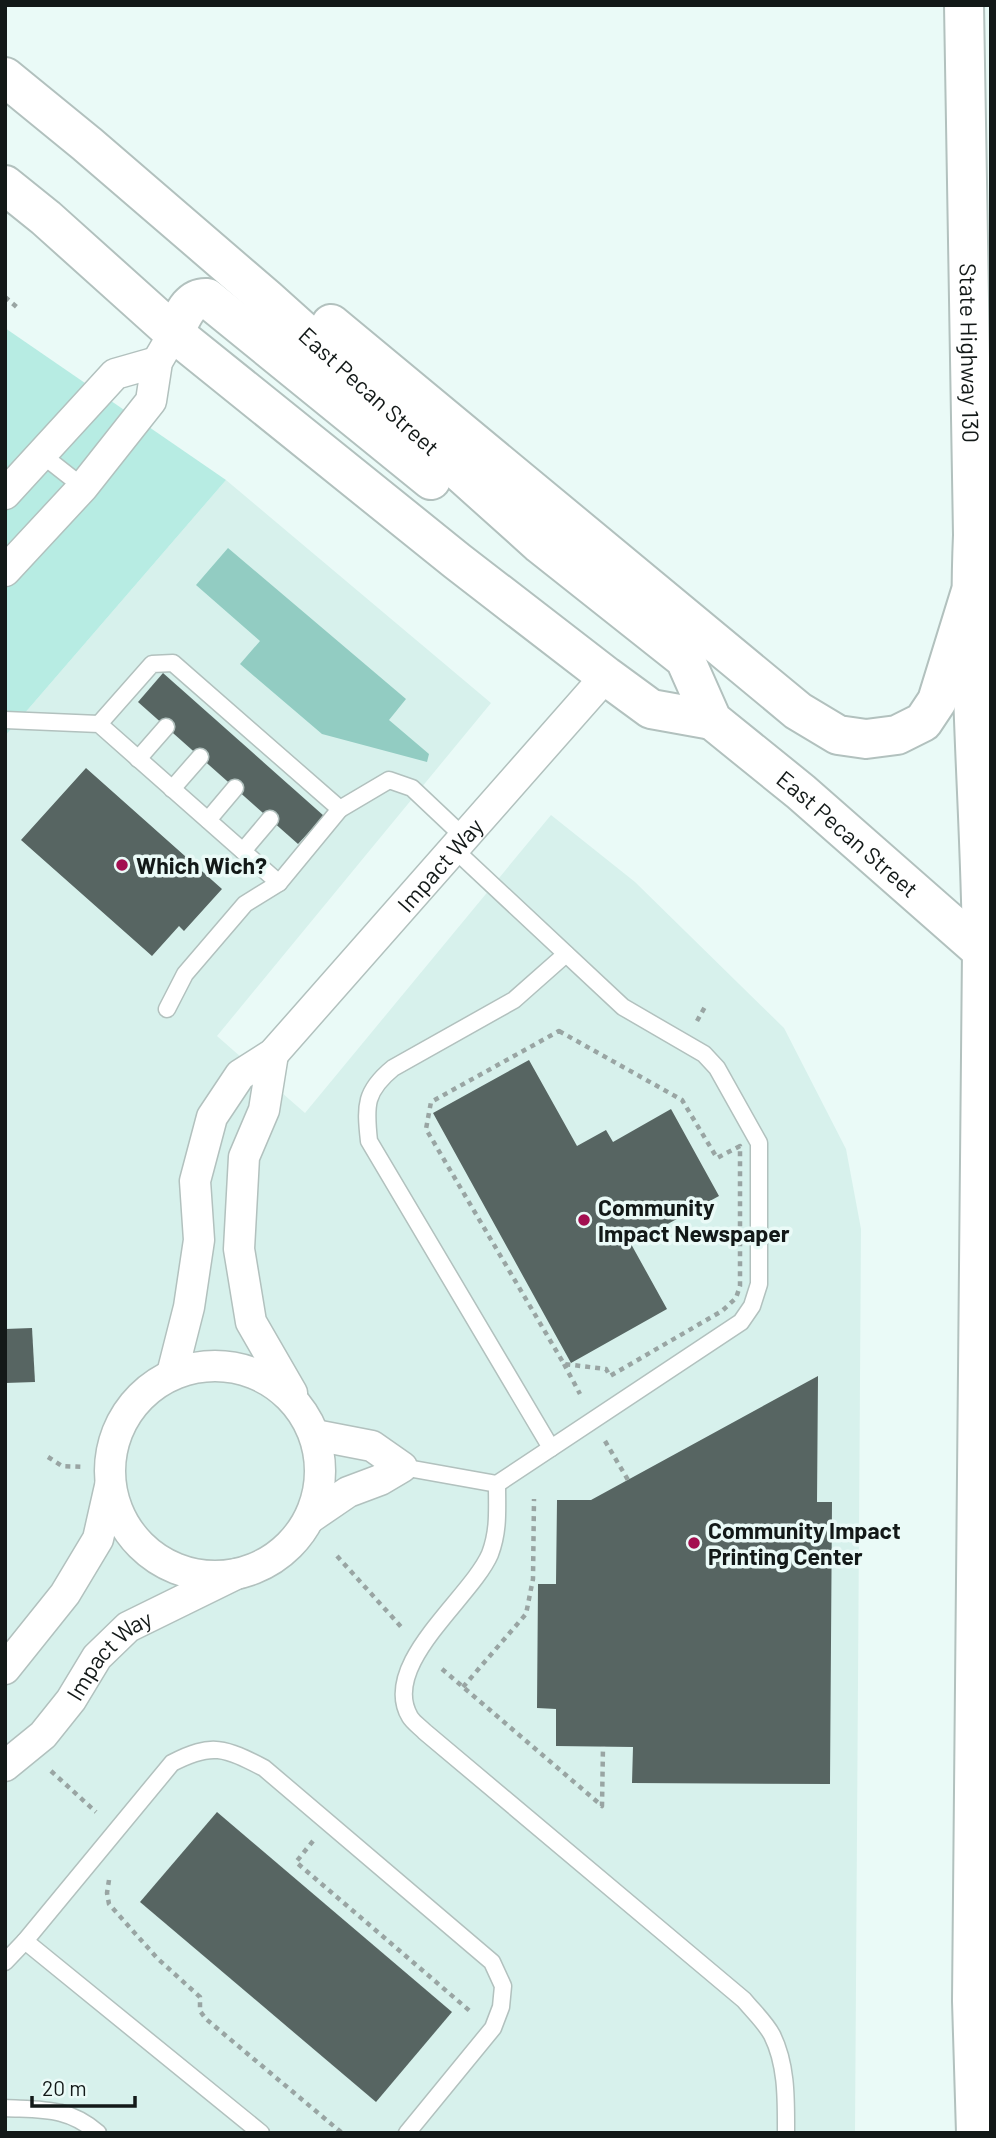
<svg xmlns="http://www.w3.org/2000/svg" width="996" height="2138" font-family="Barlow,sans-serif">
<rect width="100%" height="100%" fill="#eafaf7"/>
<polygon fill="#d7f1ec" points="226,480 491,703 217,1036 305,1113 551,815 635,882 784,1028 846,1149 861,1229 855,2133 5,2133 5,736"/>
<polygon fill="#b7ece3" points="5,328 226,480 5,736"/>
<polygon fill="#92ccc2" points="228,548 406,699 389,720 429,754 427,762 322,734 240,664 260,641 196,585"/>
<g fill="#576562">
<polygon points="163,673 324,816 298,844 138,702"/>
<polygon points="86,768 222,889 184,931 179,926 152,956 21,840"/>
<polygon points="529,1060 577,1146 606,1130 613,1142 671,1109 719,1196 631,1244 667,1309 571,1363 433,1113"/>
<polygon points="32,1328 35,1382 5,1383 5,1329"/>
<polygon points="818,1376 817,1502 832,1502 830,1784 632,1783 633,1747 556,1746 556,1709 537,1708 538,1584 556,1584 557,1500 591,1500"/>
<polygon points="217,1812 452,2012 376,2102 140,1902"/>
</g>
<g fill="none" stroke-linecap="round" stroke-linejoin="round">
<g stroke="#b2c1be" stroke-width="19">
<g id="service">
<polyline points="41,454 83,487"/>
<polyline points="5,720 99,724 279,883 245,904 185,974 167,1009"/>
<polyline points="99,724 152,664 173,663 340,809 279,883"/>
<polyline points="138,759 166,727"/>
<polyline points="172,789 200,757"/>
<polyline points="340,809 389,780 412,788 465,838"/>
<polyline points="208,820 235,788"/>
<polyline points="243,851 270,819"/>
<path d="M551,1448L369,1141C365,1105 365,1091 393,1068L514,1000L566,954"/>
<polyline points="402,1467 497,1484 741,1322 752,1306 759,1284 759,1143 717,1068 704,1054 623,1007 455,850"/>
<path d="M497,1484C497,1510 499,1530 490,1554C471,1598 379,1665 410,1717C413,1722 420,1727 425,1732L744,2000C753,2011 765,2022 772,2035C787,2065 786,2100 786,2133"/>
<polyline points="25,1941 261,2133"/>
<path d="M5,1962L25,1941L172,1763C212,1742 225,1748 264,1768L492,1962L503,1986L501,2007L493,2028L407,2133"/>
<path d="M5,2108C43,2110 68,2107 98,2133"/>
</g>
</g>
<g stroke="#b2c1be" stroke-width="33">
<g id="minor">
<polyline points="5,494 115,374 157,362"/>
<polyline points="5,571 83,487 151,401 157,362 174,333"/>
<polyline points="273,1054 264,1110 244,1157 239,1249 251,1322 292,1393"/>
<circle cx="215" cy="1471" r="105"/>
<path id="s1" d="M172,1374L189,1307L199,1240L195,1181L212,1117L240,1075L273,1054L606,676"/>
<polyline points="310,1518 348,1492 380,1480 402,1467 372,1446 315,1435"/>
<polyline points="5,1669 65,1594 98,1539 110,1486"/>
<path id="s2" d="M5,1766L43,1735L71,1700L97,1657L128,1627L236,1574"/>
</g>
</g>
<g stroke="#b2c1be" stroke-width="42">
<g id="secondary">
<path id="s3" d="M964,5L973,535C967,673 981,813 982,951"/>
<path id="s4" d="M5,77L87,144L267,299L540,544L685,659L712,720L801,792L991,959"/>
<polyline points="5,185 46,218 174,333 457,561 606,676 651,709 712,720"/>
<polyline points="331,324 798,711 838,735 866,739 897,735 923,722 937,701 970,594"/>
<path d="M174,333C182,318 188,297 207,298L431,480"/>
</g>
</g>
<g stroke="#b2c1be" stroke-width="42">
<polyline id="motorway" points="976,2133 972,2001 982,951"/>
</g>
<g stroke="#99a5a3" stroke-width="4.5" stroke-dasharray="5 5" stroke-linecap="butt">
<polyline points="5,297 19,309"/>
<polyline points="697,1021 706,1005"/>
<polygon points="559,1031 682,1100 717,1158 740,1146 740,1286 736,1298 722,1311 610,1376 606,1369 564,1364 426,1129 431,1102"/>
<polyline points="564,1364 580,1394"/>
<polyline points="605,1441 628,1480"/>
<polyline points="48,1457 62,1466 84,1467"/>
<polyline points="337,1556 404,1630"/>
<polyline points="442,1669 602,1806 603,1746"/>
<polyline points="463,1687 526,1614 533,1579 534,1499"/>
<polyline points="51,1771 96,1812"/>
<polyline points="313,1841 296,1862 471,2012"/>
<polyline points="109,1880 107,1893 109,1904 157,1958 200,1997 200,2011 206,2019 342,2133"/>
</g>
<use href="#service" stroke="#fff" stroke-width="16"/>
<use href="#minor" stroke="#fff" stroke-width="30"/>
<use href="#secondary" stroke="#fff" stroke-width="38"/>
<use href="#motorway" stroke="#fff" stroke-width="38"/>
</g>
<g fill="#a30f50" stroke="#eafaf7" stroke-width="2.5">
<circle cx="122" cy="865" r="7"/>
<circle cx="584" cy="1220" r="7"/>
<circle cx="694" cy="1543" r="7"/>
</g>
<g text-anchor="middle" dominant-baseline="central" stroke-width="7" stroke-linejoin="round" paint-order="stroke">
<g font-size="23" fill="#131918" stroke="#eafaf7">
<text stroke="none"><textPath href="#s3" startOffset="348">State Highway 130</textPath></text>
<text stroke="none"><textPath href="#s4" startOffset="481">East Pecan Street</textPath></text>
<text stroke="none"><textPath href="#s4" startOffset="1139">East Pecan Street</textPath></text>
<text stroke="none"><textPath href="#s1" startOffset="604">Impact Way</textPath></text>
<text stroke="none"><textPath href="#s2" startOffset="154">Impact Way</textPath></text>
</g>
<g font-size="23" font-weight="bold" fill="#131918" stroke="#eafaf7" text-anchor="start">
<text x="136" y="865">Which Wich?</text>
<text x="598" y="1207">Community<tspan x="598" dy="26">Impact Newspaper</tspan></text>
<text x="708" y="1530">Community Impact<tspan x="708" dy="26">Printing Center</tspan></text>
</g>
</g>
<rect width="996" height="2138" fill="none" stroke="#131918" stroke-width="14"/>
<path d="M32 2096v10h103v-10" fill="none" stroke="#131918" stroke-width="3.5"/>
<text x="42" y="2096" font-size="21" fill="#131918" stroke="#eafaf7" stroke-width="5" paint-order="stroke">20 m</text>
</svg>
